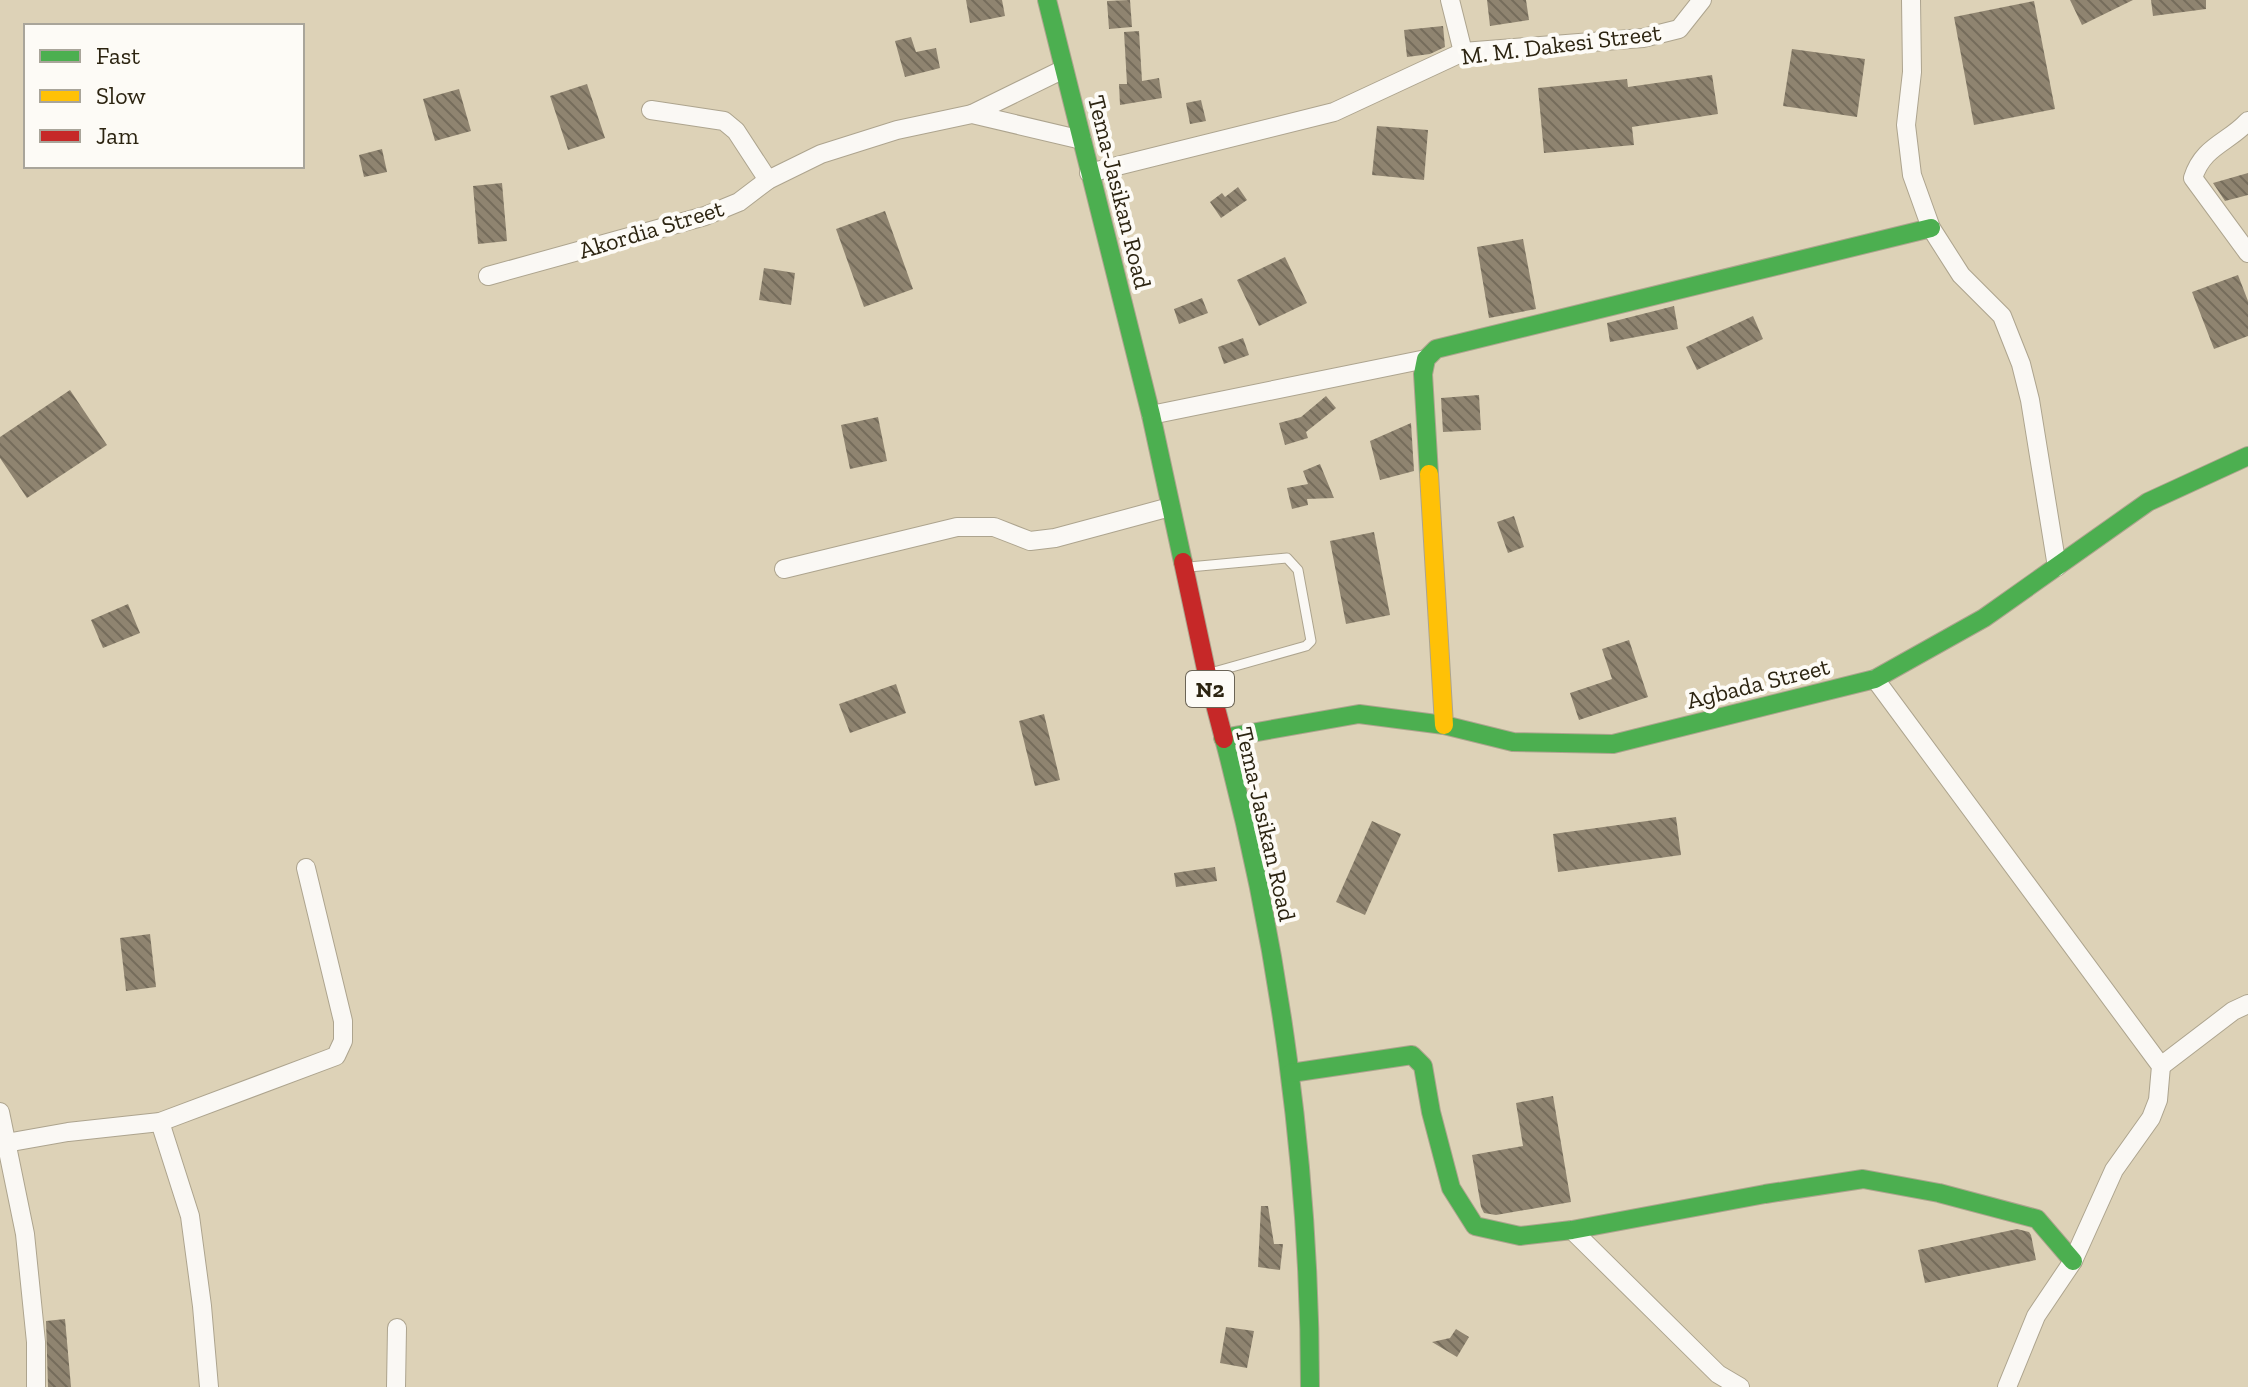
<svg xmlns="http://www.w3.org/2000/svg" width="2248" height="1387" font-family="'Zilla Slab',serif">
<defs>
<pattern id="building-back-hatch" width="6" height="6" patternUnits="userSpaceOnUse" patternTransform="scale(2)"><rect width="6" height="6" fill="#8f8470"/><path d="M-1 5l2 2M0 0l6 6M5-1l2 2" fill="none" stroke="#756c5b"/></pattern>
</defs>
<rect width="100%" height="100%" fill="#ddd2b7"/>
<g fill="url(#building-back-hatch)">
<polygon points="966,0 1002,0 1005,16 970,23"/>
<polygon points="1130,0 1132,27 1109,29 1107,1"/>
<polygon points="1487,0 1526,0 1529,20 1490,26"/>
<polygon points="2070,0 2133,0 2082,25"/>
<polygon points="2151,0 2206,0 2206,9 2153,16"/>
<polygon points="2034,1 2055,109 1974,125 1954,17"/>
<polygon points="1443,26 1445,47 1430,54 1407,57 1404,30"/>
<polygon points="1139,31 1142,81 1159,78 1162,98 1120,105 1119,84 1127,84 1124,32"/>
<polygon points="911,37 916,52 936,48 940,68 905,77 895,41"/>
<polygon points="1792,49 1865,59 1857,117 1783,106"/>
<polygon points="1712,75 1718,114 1632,127 1634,145 1544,153 1538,88 1627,79 1628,87"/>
<polygon points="587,84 605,138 568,150 550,96"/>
<polygon points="459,89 471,131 435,141 423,99"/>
<polygon points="1201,100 1206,121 1190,124 1186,103"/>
<polygon points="1377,126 1428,130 1424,180 1372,175"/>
<polygon points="382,149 387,172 364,177 359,155"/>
<polygon points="2248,173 2248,195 2225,201 2213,183"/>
<polygon points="502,183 507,241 478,244 473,186"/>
<polygon points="1238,187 1247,200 1221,218 1210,202 1222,193 1225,197"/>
<polygon points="885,211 913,289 864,307 836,229"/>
<polygon points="1523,239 1536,309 1489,318 1477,247"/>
<polygon points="1285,257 1307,303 1259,326 1237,280"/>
<polygon points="764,268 795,273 791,305 759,300"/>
<polygon points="2238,275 2248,301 2248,336 2214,349 2192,292"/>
<polygon points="1202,298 1208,313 1179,324 1174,309"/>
<polygon points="1674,306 1678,329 1610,342 1607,323"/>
<polygon points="1753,316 1763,339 1697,370 1686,347"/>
<polygon points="1243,338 1249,355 1224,364 1218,347"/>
<polygon points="70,390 107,445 27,498 0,458 0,437"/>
<polygon points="1479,395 1481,430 1443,432 1441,398"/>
<polygon points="1326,396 1336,408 1306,432 1308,438 1285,445 1279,423 1301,417"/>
<polygon points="878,417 887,461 850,469 841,425"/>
<polygon points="1411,423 1414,471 1380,480 1370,441"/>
<polygon points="1320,464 1334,498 1307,499 1308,505 1292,509 1287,488 1308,484 1303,471"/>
<polygon points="1514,516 1524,547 1508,553 1497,522"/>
<polygon points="1374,532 1390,615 1346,624 1330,541"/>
<polygon points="128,604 140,633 103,648 91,620"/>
<polygon points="1629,640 1648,697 1579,720 1570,693 1612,679 1602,649"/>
<polygon points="896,684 906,713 850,733 839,704"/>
<polygon points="1044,714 1060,780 1035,786 1019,721"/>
<polygon points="1676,817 1681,855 1558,872 1553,834"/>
<polygon points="1372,821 1401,834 1365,915 1336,902"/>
<polygon points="1215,867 1217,881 1176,887 1174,873"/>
<polygon points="150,934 156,987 126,991 120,938"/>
<polygon points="1553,1096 1571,1202 1496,1215 1484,1213 1481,1207 1472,1155 1523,1146 1516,1103"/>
<polygon points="1261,1206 1268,1206 1274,1244 1283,1244 1280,1270 1258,1267"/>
<polygon points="2017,1229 2029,1232 2031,1235 2036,1260 1925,1283 1918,1250"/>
<polygon points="65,1319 71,1387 48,1387 46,1321"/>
<polygon points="1226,1327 1254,1331 1247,1368 1220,1363"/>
<polygon points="1456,1329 1469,1337 1457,1357 1432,1342 1450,1338"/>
</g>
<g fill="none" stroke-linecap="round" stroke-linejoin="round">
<g stroke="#ada48e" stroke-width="11">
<polyline id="lane" points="1189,567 1287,558 1298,570 1311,641 1306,646 1214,672"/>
</g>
<g stroke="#ada48e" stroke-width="20">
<g id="street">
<polyline points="1450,0 1463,52"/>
<polyline points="1911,0 1912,72 1906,125 1912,175 1931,228 1961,275 2002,316 2021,364 2030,400 2057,567"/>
<polyline points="651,110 724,121 736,131 768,180"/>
<polyline points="972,114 1064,69"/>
<path d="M2248,121C2228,143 2203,146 2193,178L2248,253"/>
<polyline points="1089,173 1334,112 1463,52 1643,38 1679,29 1702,0"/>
<polyline points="488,276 705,216 739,202 768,180 821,154 897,130 972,114 1082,140"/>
<polyline points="1151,415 1426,359"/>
<polyline points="784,569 957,527 994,527 1030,541 1055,538 1170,507"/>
<polyline points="1875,679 2161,1066 2158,1100 2151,1118 2114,1170 2073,1261 2036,1316 2007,1387"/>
<polyline points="2161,1066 2233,1011 2248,1004"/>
<polyline points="0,1112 25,1234 36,1342 36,1387"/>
<polyline points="160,1122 190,1216 202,1306 209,1387"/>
<polyline points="6,1143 68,1132 160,1122 336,1056 343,1041 343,1021 306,868"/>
<polyline points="1572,1230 1718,1374 1740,1387"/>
<polyline points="396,1387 397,1328"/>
</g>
</g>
<g stroke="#ada48e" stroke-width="20">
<g id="fast">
<polyline points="1047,0 1151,415 1183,562"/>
<polyline points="1429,474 1423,374 1426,359 1436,349 1931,228"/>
<polyline points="1223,738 1359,714 1444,725 1513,742 1613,744 1875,679 1984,618 2148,502 2248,456"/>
<path d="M1224,739C1280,948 1310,1171 1310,1387"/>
<polyline points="1291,1073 1412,1055 1423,1066 1431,1112 1451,1188 1475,1226 1520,1236 1572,1230 1765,1194 1863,1179 1939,1193 2037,1219 2073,1261"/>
</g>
</g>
<g stroke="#ada48e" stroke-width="20">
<polyline id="slow" points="1429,474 1444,725"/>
</g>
<g stroke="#ada48e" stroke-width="20">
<polyline id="jam" points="1183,562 1207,674 1224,739"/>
</g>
<use href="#lane" stroke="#faf8f4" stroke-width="9"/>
<use href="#street" stroke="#faf8f4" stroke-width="18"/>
<use href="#fast" stroke="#4caf50" stroke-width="18"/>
<use href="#slow" stroke="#ffc107" stroke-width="18"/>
<use href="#jam" stroke="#c62828" stroke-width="18"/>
</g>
<g text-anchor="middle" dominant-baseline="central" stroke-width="8" stroke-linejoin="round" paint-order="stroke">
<rect fill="#fdfbf6" stroke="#6b6456" stroke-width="2" x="1186" y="671" width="48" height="36" rx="6"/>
<g font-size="22" font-weight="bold" fill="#2c2411">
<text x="1210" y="689">N2</text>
</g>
<g font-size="24" fill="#2c2411" stroke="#fdfbf6">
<text transform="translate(1561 44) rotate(-7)">M. M. Dakesi Street</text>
<text transform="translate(1120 192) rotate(76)">Tema-Jasikan Road</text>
<text transform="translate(651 229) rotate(-17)">Akordia Street</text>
<text transform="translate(1758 683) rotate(-14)">Agbada Street</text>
<text transform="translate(1266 824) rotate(77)">Tema-Jasikan Road</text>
</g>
</g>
<rect x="24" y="24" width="280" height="144" fill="#fdfbf6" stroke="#a9a59a" stroke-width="2"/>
<rect x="40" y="50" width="40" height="12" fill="#4caf50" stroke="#a9a59a" stroke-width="2"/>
<text x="96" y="64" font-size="24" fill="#2c2411">Fast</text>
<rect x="40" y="90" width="40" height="12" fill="#ffc107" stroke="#a9a59a" stroke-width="2"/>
<text x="96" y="104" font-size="24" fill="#2c2411">Slow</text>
<rect x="40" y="130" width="40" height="12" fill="#c62828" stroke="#a9a59a" stroke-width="2"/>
<text x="96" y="144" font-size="24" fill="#2c2411">Jam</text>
</svg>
